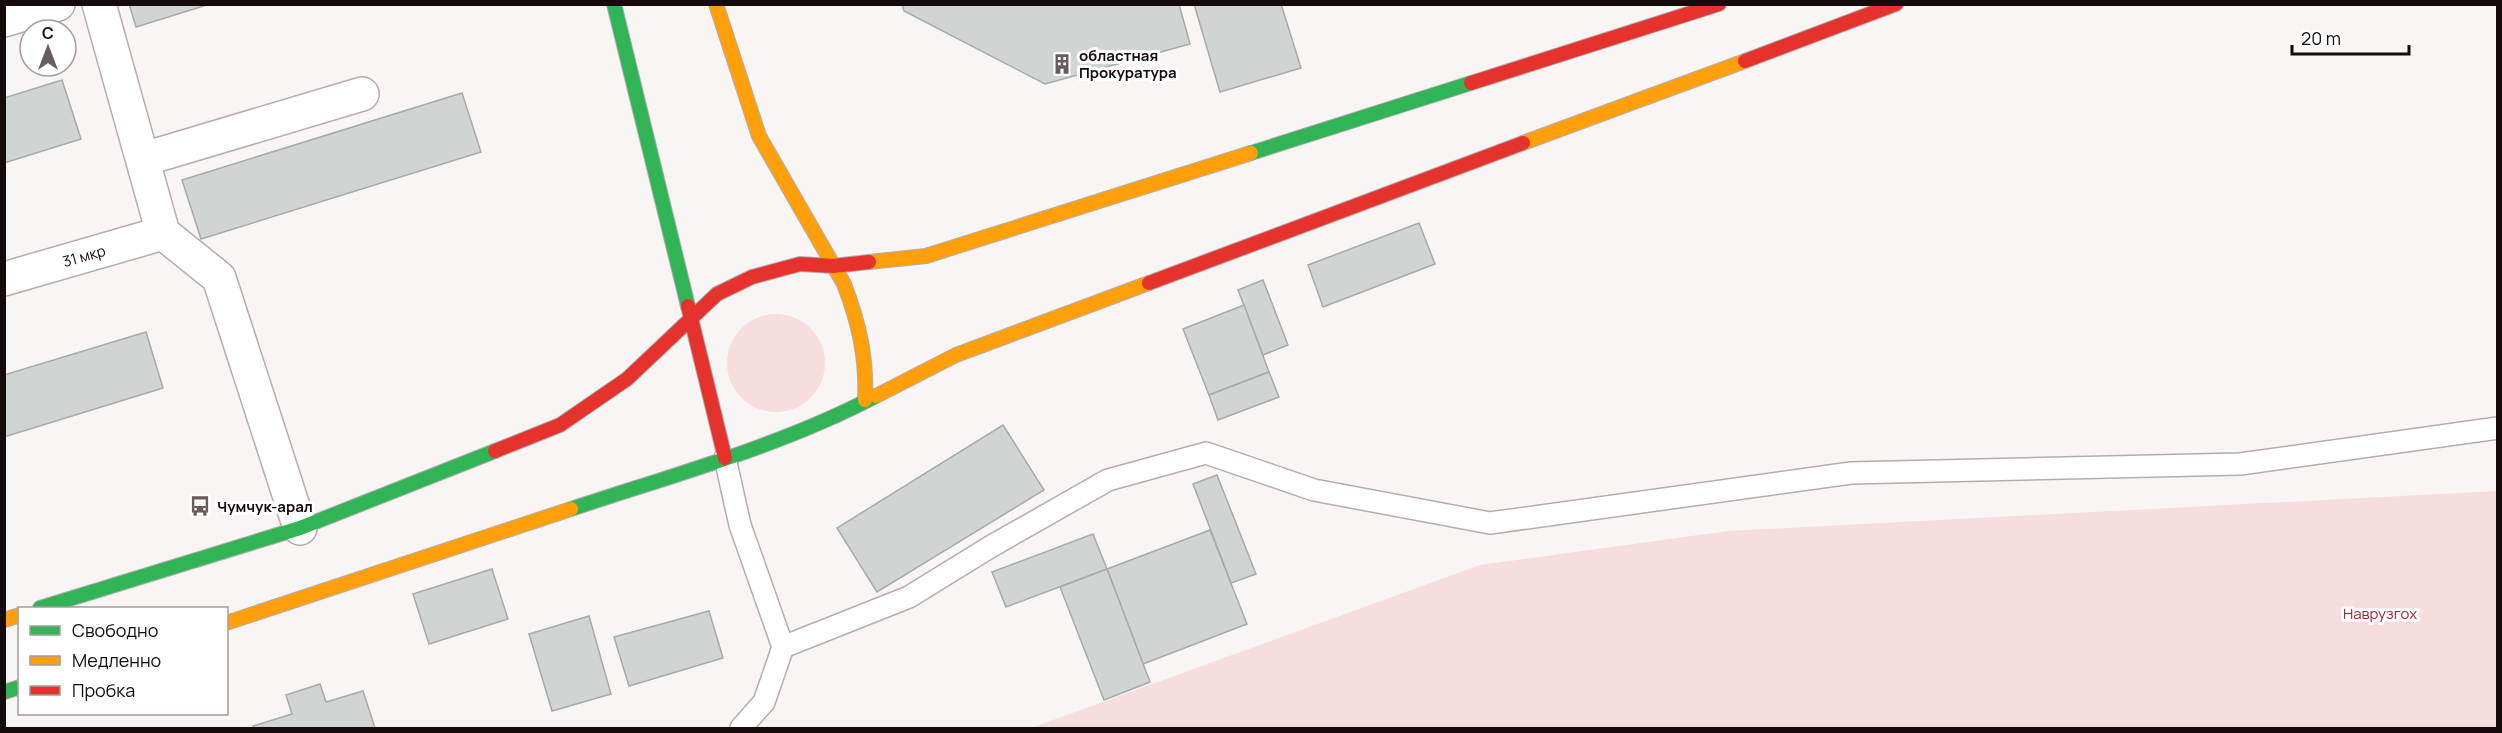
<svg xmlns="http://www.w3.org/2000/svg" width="2502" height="733" font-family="Manrope,sans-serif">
<rect width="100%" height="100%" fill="#faf5f5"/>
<g fill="#f7dddd">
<circle cx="776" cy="363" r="49"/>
<polygon points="2497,491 2497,728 1031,728 1480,565 1728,531"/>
</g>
<g fill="#d0d4d2" stroke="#a6aaa9" stroke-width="1.5">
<polygon points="129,4 210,4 136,27"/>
<polygon points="902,4 1179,4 1190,44 1045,84 904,11"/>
<polygon points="1194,4 1281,4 1301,68 1220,92"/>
<polygon points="62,80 81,139 4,163 4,98"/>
<polygon points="462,93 481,152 201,239 182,180"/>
<polygon points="1419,223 1435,264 1323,307 1308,265"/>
<polygon points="1263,280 1288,345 1263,355 1238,290"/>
<polygon points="1244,305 1269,372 1209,395 1183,329"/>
<polygon points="146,332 163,388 4,437 4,375"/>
<polygon points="1269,372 1279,397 1218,420 1209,395"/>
<polygon points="1003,425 1044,490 877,592 837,528"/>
<polygon points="1217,475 1256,574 1231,583 1193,484"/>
<polygon points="1210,530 1247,624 1143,664 1107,569"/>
<polygon points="1093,534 1107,569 1006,607 992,572"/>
<polygon points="492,569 508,619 429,644 413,594"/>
<polygon points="1107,569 1150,682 1104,700 1060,587"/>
<polygon points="709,611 723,658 629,686 614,637"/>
<polygon points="589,616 611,694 552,711 529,634"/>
<polygon points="320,684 326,702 363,691 375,728 254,728 253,726 292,714 286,695"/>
</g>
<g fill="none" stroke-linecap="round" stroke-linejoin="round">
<g stroke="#b5adad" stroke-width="24">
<g id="lane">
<polyline points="725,458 740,525 783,647 764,702 741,728"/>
<polyline points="783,647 909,597 990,547 1108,480 1206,453 1314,490 1490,523 1851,473 2240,464 2498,428"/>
</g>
</g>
<g stroke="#b5adad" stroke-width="36">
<g id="street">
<polyline points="99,4 163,233 219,278 300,528"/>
<polyline points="4,20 58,4"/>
<polyline points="144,159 362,94"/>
<polyline points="4,279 163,233"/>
</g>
</g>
<g stroke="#b5adad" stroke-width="16">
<g id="fast">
<polyline points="614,4 688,306"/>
<polyline points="1251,153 1471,83"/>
<path d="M571,509C673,475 781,446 876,396"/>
<polyline points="40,608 300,528 495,451"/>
<polyline points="4,692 20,687"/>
</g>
</g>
<g stroke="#b5adad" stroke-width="16">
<g id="slow">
<path d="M716,4L759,136L844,284C859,323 867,358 865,400"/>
<polyline points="1523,143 1745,61"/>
<polyline points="869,262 926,256 1251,153"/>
<polyline points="876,396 956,355 1149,283"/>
<polyline points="4,620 20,615"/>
<polyline points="226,623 571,509"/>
</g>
</g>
<g stroke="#b5adad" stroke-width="16">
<g id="jam">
<polyline points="1745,61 1896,4"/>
<polyline points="1471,83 1719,4"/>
<polyline points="1149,283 1523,143"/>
<polyline points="688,306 725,458"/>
<polyline points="495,451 560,425 627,379 717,294 752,277 800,264 833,266 869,262"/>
</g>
</g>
<use href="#lane" stroke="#fefefe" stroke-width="21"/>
<use href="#street" stroke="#fefefe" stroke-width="33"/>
<use href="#fast" stroke="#30b455" stroke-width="14"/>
<use href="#slow" stroke="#ff9f0a" stroke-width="14"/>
<use href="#jam" stroke="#e5322d" stroke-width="14"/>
</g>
<defs>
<g id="building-bare" transform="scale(1.62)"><path d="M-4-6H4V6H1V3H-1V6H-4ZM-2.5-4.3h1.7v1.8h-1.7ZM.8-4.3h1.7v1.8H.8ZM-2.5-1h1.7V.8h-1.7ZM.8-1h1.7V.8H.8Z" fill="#665d5d" stroke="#fff" stroke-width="2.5" paint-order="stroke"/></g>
<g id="bus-bare" transform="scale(1.62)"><path d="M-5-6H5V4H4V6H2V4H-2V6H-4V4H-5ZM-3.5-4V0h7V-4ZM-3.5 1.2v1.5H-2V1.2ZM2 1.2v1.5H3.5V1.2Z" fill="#665d5d" stroke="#fff" stroke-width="2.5" paint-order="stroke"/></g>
</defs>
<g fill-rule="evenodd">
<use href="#building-bare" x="1062" y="64"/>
<use href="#bus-bare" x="200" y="506"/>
</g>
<g text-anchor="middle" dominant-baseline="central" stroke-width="6" stroke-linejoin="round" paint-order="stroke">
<g font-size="15" font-weight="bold" fill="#160b0b" stroke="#fff" text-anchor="start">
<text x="1079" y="55">областная<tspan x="1079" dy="17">Прокуратура</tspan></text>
<text x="217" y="506">Чумчук-арал</text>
</g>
<g font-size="15" fill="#160b0b" stroke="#fff">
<text transform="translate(84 256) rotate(-16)">31 мкр</text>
</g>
<g font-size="15" fill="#9b2531" stroke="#fff">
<text x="2380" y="613">Наврузгох</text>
</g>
</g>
<rect width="2502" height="733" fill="none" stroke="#160b0b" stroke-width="12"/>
<rect x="18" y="607" width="210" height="108" fill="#ffffff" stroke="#a29d9d" stroke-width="1.5"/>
<rect x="30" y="626" width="30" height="9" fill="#30b455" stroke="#a29d9d" stroke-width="1.5"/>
<text x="72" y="637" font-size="18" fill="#160b0b">Свободно</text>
<rect x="30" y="656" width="30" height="9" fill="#ff9f0a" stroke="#a29d9d" stroke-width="1.5"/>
<text x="72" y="667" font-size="18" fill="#160b0b">Медленно</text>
<rect x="30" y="686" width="30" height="9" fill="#e5322d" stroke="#a29d9d" stroke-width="1.5"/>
<text x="72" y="697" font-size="18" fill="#160b0b">Пробка</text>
<g transform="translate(48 48)"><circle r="28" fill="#ffffff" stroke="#a29d9d" stroke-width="1.5"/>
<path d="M0-4.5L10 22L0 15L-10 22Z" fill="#665d5d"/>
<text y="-9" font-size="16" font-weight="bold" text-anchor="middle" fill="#160b0b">С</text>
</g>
<path d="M2292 45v9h117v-9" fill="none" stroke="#160b0b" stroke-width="3"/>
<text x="2301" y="45" font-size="18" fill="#160b0b" stroke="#ffffff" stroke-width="4.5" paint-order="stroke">20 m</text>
</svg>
